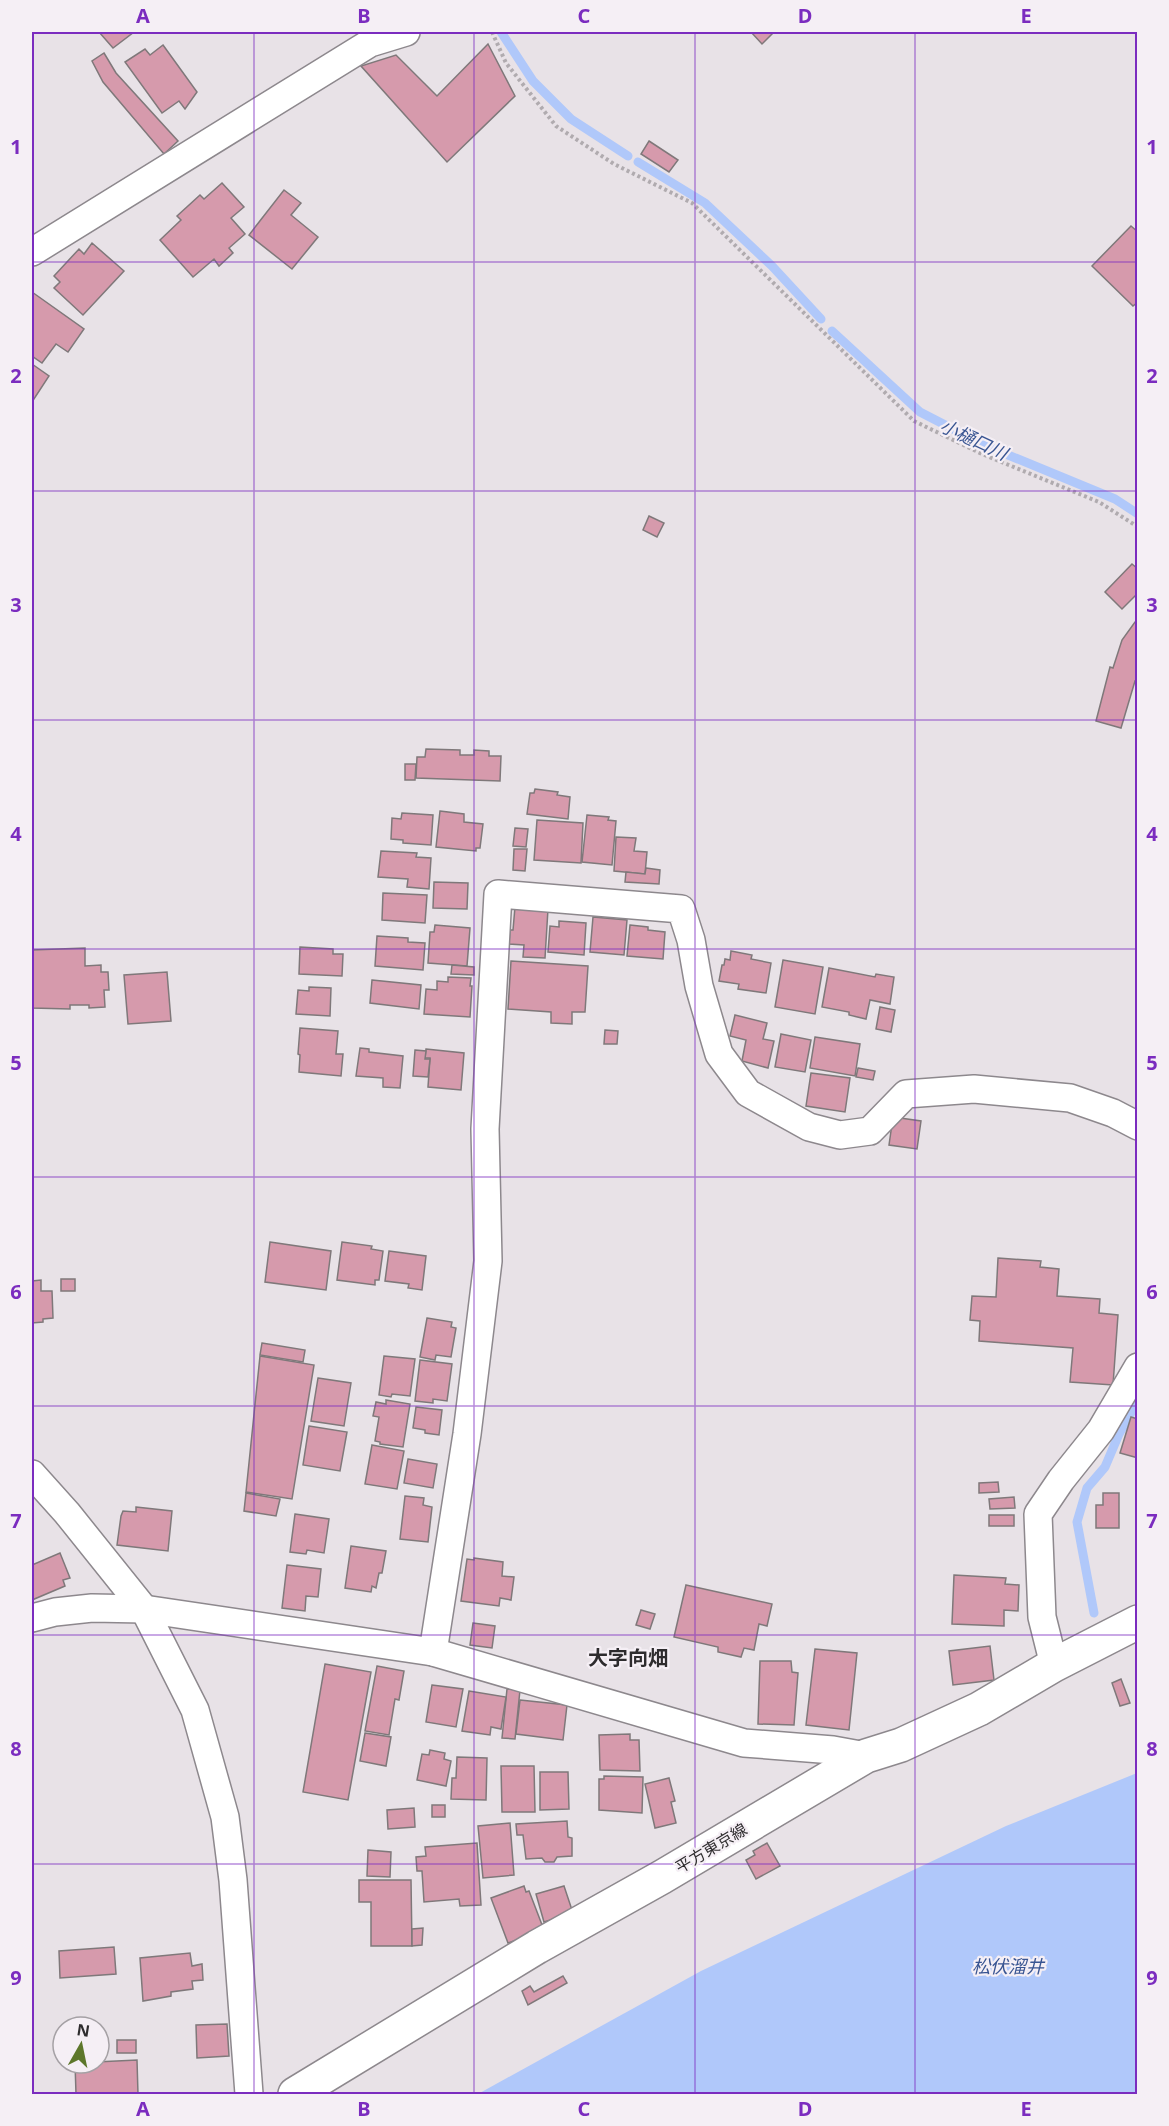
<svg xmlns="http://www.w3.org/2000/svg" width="1169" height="2126" font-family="'Noto Sans','Noto Sans JP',sans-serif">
<rect width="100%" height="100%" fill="#e8e2e7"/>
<polygon fill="#b0c8fa" points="1137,1773 1137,2094 478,2094 701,1971 1006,1826"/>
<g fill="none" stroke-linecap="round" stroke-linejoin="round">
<g stroke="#b0c8fa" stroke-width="9">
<polyline points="501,32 533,81 571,119 628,156"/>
<polyline points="638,162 705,203 772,266 821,319"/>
<polyline points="832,331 920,412 984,445 1115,499 1138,514"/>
<polyline points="1094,1613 1077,1522 1087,1488 1105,1467 1119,1434 1138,1400"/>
</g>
</g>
<g fill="#d69aac" stroke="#7f787a" stroke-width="1.5">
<polygon points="99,32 134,32 113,48"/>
<polygon points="751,32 772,32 773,33 762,44"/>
<polygon points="488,44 515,96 447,162 361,66 396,55 437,96"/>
<polygon points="163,45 197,92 185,109 179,101 162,113 125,62 145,49 150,55"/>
<polygon points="104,53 116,73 178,141 164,154 103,82 92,61"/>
<polygon points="649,141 678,160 669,172 641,154"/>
<polygon points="222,183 244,207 231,218 245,234 229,248 233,253 219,266 214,259 193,277 160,240 181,220 177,216 200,195 204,199"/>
<polygon points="284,190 301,203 291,215 318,237 292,269 249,235"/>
<polygon points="1131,226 1138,232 1138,302 1133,306 1092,266"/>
<polygon points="92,243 124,271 83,315 54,288 60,282 54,276 79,249 84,254"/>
<polygon points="32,292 84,329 68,352 56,344 42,363 32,356"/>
<polygon points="32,364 49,376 32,402"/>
<polygon points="649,516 664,523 657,537 643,530"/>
<polygon points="1132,564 1138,569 1138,593 1122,609 1105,592"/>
<polygon points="1138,620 1138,682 1135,681 1121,728 1096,721 1110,667 1113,668 1122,640 1135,622"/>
<polygon points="426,749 460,750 460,755 474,755 474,750 489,751 489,756 501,756 500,781 416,778 417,757 425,757"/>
<polygon points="405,764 416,764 415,780 405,780"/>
<polygon points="535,789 558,792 557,795 570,797 568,819 527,814 530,793 534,793"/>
<polygon points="440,811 464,814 464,822 483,824 480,848 476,848 476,851 436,847"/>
<polygon points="402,813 433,815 431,845 403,843 403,840 391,839 392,818 401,819"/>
<polygon points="587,815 609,817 608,820 616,821 612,865 582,862"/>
<polygon points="537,820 583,823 581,863 534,860"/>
<polygon points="515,828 528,829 526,847 513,846"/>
<polygon points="616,837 636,838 634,851 647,852 645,874 614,871"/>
<polygon points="514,849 527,849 525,871 513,870"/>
<polygon points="381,851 417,853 416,857 431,858 429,889 407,887 408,879 378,877"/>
<polygon points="646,868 660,870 659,884 625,882 626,872 645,874"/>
<polygon points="434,882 468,883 467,909 433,908"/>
<polygon points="383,893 427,895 425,923 382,920"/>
<polygon points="515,907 548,909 545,958 523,957 524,945 509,944 510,930 513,930"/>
<polygon points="593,917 627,920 624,955 590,952"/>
<polygon points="559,921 586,923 584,955 548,952 550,926 559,927"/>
<polygon points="435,925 470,928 467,966 428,963 430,932 434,932"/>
<polygon points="630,925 648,927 648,930 665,932 663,959 627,956"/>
<polygon points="377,936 408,938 408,942 425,943 423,970 375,966"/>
<polygon points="300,947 333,949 333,954 343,954 342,976 299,974"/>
<polygon points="85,948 85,966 101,965 101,972 108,972 109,990 104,990 105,1007 89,1008 89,1005 70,1005 70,1009 32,1008 32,950"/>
<polygon points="731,951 752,955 751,959 771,963 766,993 738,989 739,984 719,981 722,965 724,965 725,959 730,960"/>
<polygon points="783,960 823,967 815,1014 775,1007"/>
<polygon points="511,961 588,966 585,1012 572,1012 572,1024 551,1023 551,1012 508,1009"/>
<polygon points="452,965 474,967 474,975 451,974"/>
<polygon points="829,968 875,977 876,974 894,977 890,1004 870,1000 866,1019 849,1015 849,1012 822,1007"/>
<polygon points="167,972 171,1021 128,1024 124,975"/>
<polygon points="448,977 471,978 470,986 472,986 470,1017 424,1014 426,989 437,990 437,981 448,982"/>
<polygon points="372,980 421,985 419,1009 370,1003"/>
<polygon points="309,987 331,988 330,1016 296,1014 298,990 309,991"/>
<polygon points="880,1007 895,1010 891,1032 876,1029"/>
<polygon points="735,1015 767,1023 763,1039 774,1041 768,1068 742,1061 746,1040 730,1036"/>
<polygon points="300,1028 338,1031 336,1054 343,1054 341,1076 299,1072 300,1055 298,1054"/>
<polygon points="605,1030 618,1031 617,1044 604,1044"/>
<polygon points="781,1034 811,1040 805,1072 775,1067"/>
<polygon points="815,1037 860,1044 855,1076 810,1068"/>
<polygon points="360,1048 369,1049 369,1052 403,1056 400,1088 383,1087 383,1078 356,1076"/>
<polygon points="426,1049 464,1053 461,1090 428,1087 430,1058 425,1058"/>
<polygon points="415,1050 426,1051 425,1059 430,1059 428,1077 413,1076"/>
<polygon points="858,1068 875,1071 873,1080 856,1077"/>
<polygon points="811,1073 850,1078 845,1112 806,1106"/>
<polygon points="893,1117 921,1121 917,1149 889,1145"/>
<polygon points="270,1242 331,1251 326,1290 265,1282"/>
<polygon points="342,1242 372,1246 371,1249 383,1251 379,1280 375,1280 375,1285 337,1280"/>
<polygon points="389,1251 426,1256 422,1290 408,1288 409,1284 385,1281"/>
<polygon points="998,1258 1041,1261 1040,1267 1059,1269 1057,1296 1100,1299 1099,1313 1118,1315 1113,1385 1070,1382 1073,1348 979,1341 980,1321 970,1320 972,1296 996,1297"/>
<rect x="61" y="1279" width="14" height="12"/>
<polygon points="41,1280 41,1291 52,1291 53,1318 43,1319 43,1322 32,1323 32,1281"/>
<polygon points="427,1318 452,1322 451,1327 456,1328 451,1357 436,1355 435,1360 420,1357"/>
<polygon points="262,1343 305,1350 303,1362 260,1355"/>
<polygon points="260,1356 314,1365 292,1499 246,1492"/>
<polygon points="384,1356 415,1359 410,1396 392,1394 391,1397 379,1395"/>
<polygon points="420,1360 452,1364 447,1401 433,1399 433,1403 415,1401"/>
<polygon points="318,1378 351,1383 344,1426 311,1421"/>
<polygon points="386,1400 410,1404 403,1447 380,1444 380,1442 375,1441 379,1417 373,1416 376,1402 386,1404"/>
<polygon points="416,1407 442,1410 439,1435 425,1433 425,1430 413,1428"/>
<polygon points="1131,1417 1138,1419 1138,1458 1120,1453"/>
<polygon points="309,1426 347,1432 340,1471 303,1465"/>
<polygon points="372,1445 404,1451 397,1489 365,1484"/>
<polygon points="408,1459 437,1464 433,1488 404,1483"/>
<polygon points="998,1482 999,1492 979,1493 979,1483"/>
<polygon points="246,1493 280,1499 276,1516 244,1511"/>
<polygon points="1103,1493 1119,1493 1119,1528 1096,1528 1096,1505 1103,1505"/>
<polygon points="405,1496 424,1498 423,1505 432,1507 428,1542 400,1539"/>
<polygon points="1014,1497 1015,1508 990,1509 989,1499"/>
<polygon points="136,1507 172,1511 168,1551 117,1545 121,1516 123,1511 136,1512"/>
<polygon points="295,1514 329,1519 324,1553 307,1550 306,1554 290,1552"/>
<rect x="989" y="1515" width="25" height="11"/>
<polygon points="351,1546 386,1551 382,1573 379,1573 376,1588 372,1586 371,1592 345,1588"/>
<polygon points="60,1553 70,1578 63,1580 65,1586 32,1600 32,1565"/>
<polygon points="474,1558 503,1562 502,1576 514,1577 511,1600 500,1598 499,1606 461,1601 467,1559 474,1560"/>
<polygon points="287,1565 321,1569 318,1597 306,1596 305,1611 282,1608"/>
<polygon points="954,1575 1006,1578 1005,1584 1019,1585 1018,1611 1004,1610 1004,1626 952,1624"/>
<polygon points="686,1585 772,1604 767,1626 759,1624 754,1650 744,1648 741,1657 718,1652 718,1647 674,1637"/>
<polygon points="641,1610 655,1614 650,1629 636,1625"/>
<polygon points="473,1623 495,1626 492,1648 470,1645"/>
<polygon points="990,1646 994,1680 953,1685 949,1651"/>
<polygon points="815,1649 857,1653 849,1730 806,1725"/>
<polygon points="760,1661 791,1661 792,1672 798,1673 794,1725 758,1724"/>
<polygon points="325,1664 371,1672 348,1800 303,1792"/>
<polygon points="377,1666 404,1671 399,1700 395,1699 389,1735 365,1731"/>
<polygon points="1121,1679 1130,1703 1120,1706 1112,1683"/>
<polygon points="432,1685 463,1689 456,1727 426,1722"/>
<polygon points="507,1689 520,1690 515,1739 502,1738"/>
<polygon points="469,1691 506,1697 501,1729 491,1727 490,1735 462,1731"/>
<polygon points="520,1700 567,1705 563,1740 516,1734"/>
<polygon points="365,1733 391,1737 386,1766 360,1761"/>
<polygon points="630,1734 630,1740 639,1740 640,1771 600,1770 599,1735"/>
<polygon points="430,1750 445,1753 444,1759 451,1761 446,1786 417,1780 422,1754 429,1755"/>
<polygon points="457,1757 487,1758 486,1800 451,1799 452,1778 456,1778"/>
<polygon points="501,1766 534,1766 535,1812 502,1812"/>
<polygon points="540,1772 568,1772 569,1809 540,1810"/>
<polygon points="604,1776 643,1777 642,1813 599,1810 599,1779 604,1779"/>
<polygon points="669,1778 675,1801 671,1802 676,1823 655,1828 645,1784"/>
<rect x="432" y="1805" width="13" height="12"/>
<polygon points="414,1808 415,1827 388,1829 387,1810"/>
<polygon points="567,1821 568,1837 572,1838 572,1856 557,1857 554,1862 545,1862 542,1858 526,1859 523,1835 517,1835 516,1824"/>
<polygon points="510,1823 514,1875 483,1878 478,1826"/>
<polygon points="477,1843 481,1905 460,1906 459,1899 424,1902 422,1871 417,1871 416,1857 426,1856 425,1847"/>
<polygon points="767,1843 780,1866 756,1879 746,1860 755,1855 753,1851"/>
<polygon points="368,1850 391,1852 390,1877 367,1876"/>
<polygon points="359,1880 411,1880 412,1946 371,1946 371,1902 359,1902"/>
<polygon points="524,1886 526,1892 529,1891 544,1930 508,1943 491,1898"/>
<polygon points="564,1886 573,1913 544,1922 536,1894"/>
<polygon points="423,1928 422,1945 412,1946 412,1929"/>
<polygon points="114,1947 116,1974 60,1978 59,1951"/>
<polygon points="190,1953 192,1966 202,1964 203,1980 192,1981 193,1989 171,1992 171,1996 143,2001 140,1958"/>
<polygon points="563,1976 567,1983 528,2005 522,1991 530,1986 534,1992"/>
<polygon points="227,2024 229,2056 197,2058 196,2025"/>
<rect x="117" y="2040" width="19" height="13"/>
<polygon points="137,2060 138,2094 76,2094 75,2063"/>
</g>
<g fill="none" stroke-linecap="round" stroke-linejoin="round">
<g stroke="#8d888d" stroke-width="30">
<g id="minor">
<polyline points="32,252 370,43 406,32"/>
<polyline points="32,1474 67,1513 144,1609 195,1710 225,1817 233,1880 249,2094"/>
<polyline points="32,1618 55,1612 92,1608 144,1609 433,1652 744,1743 833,1750 866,1756"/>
<polyline points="433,1652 467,1434 488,1261 485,1129 498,894 681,909 691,940 699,986 719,1054 748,1093 809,1127 840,1135 870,1131 906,1094 974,1089 1070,1098 1113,1113 1138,1126"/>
<polyline points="1054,1665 1042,1617 1038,1514 1061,1480 1101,1430 1138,1367"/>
</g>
</g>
<g stroke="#8d888d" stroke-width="36">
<polyline id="secondary" points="295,2094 537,1947 662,1877 866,1756 901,1745 979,1709 1054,1665 1138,1622"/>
</g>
<polyline stroke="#b0abaf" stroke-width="4" stroke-dasharray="3 3" stroke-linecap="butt" points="492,32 506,63 556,126 614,164 692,203 914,421 982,454 1099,502 1138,527"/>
<use href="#minor" stroke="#fff" stroke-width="27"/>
<use href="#secondary" stroke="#fff" stroke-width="33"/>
</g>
<path fill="none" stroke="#7b2cbf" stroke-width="1.5" stroke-opacity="0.55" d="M254,32V2094M474,32V2094M695,32V2094M915,32V2094M32,262H1138M32,491H1138M32,720H1138M32,949H1138M32,1177H1138M32,1406H1138M32,1635H1138M32,1864H1138"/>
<g text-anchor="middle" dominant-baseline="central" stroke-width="4.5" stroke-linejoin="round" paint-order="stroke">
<g font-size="16" fill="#2e2c2e" stroke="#f5eff5">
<text transform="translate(711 1848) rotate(-31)">平方東京線</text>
</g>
<g font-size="18" font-style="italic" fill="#395592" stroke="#f5eff5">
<text transform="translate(974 439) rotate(25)">小樋口川</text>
<text x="1008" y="1966">松伏溜井</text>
</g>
<g font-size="20" font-weight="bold" fill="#2e2c2e" stroke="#f5eff5">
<text x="628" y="1657">大字向畑</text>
</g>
</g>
<rect width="1169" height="2126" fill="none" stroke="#f5eff5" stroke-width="66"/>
<g transform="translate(81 2045) rotate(9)"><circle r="28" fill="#f5eff5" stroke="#a5a1a5" stroke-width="1.5"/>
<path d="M0-4.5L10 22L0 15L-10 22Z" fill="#5d772b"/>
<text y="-9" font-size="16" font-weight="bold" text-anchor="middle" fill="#2e2c2e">N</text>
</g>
<rect x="33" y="33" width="1103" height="2060" fill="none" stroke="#7b2cbf" stroke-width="2"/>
<g font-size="20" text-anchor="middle" font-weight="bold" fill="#7b2cbf">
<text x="143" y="23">A</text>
<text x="364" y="23">B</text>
<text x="584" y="23">C</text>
<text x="805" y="23">D</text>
<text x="1026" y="23">E</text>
<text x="16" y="154">1</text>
<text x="1152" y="154">1</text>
<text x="16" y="383">2</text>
<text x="1152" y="383">2</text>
<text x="16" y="612">3</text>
<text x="1152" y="612">3</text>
<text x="16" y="841">4</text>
<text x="1152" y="841">4</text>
<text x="16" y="1070">5</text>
<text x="1152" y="1070">5</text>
<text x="16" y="1299">6</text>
<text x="1152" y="1299">6</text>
<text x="16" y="1528">7</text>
<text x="1152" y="1528">7</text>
<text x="16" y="1756">8</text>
<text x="1152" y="1756">8</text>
<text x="16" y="1985">9</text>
<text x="1152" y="1985">9</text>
<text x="143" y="2116">A</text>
<text x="364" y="2116">B</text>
<text x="584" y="2116">C</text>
<text x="805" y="2116">D</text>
<text x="1026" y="2116">E</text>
</g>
</svg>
